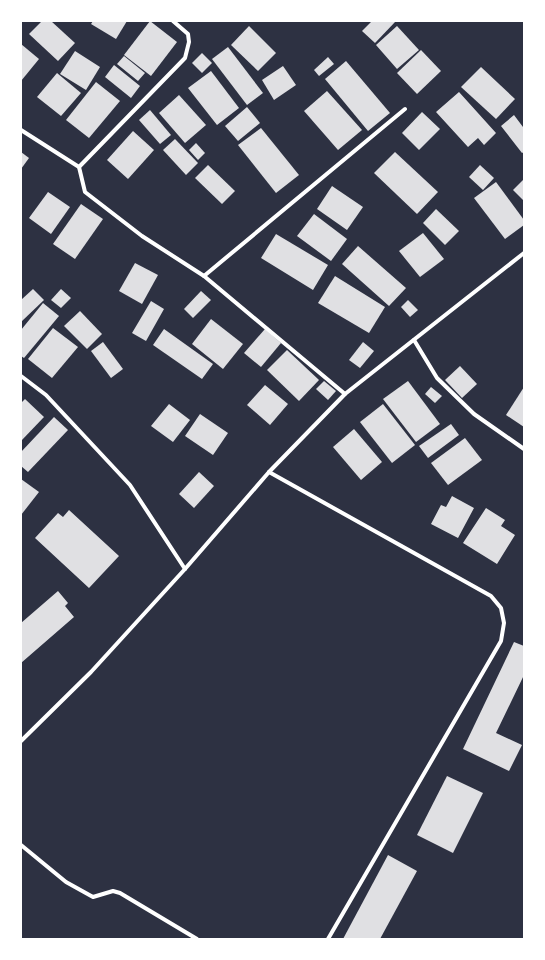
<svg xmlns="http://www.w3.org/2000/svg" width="545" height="960" font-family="Inter,sans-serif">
<rect width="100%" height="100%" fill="#2d3142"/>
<g fill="#e0e0e3">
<polygon points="42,21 51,21 75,43 58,61 29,34"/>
<polygon points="93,21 127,21 116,39 91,24"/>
<polygon points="150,21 177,42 151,76 124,55"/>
<polygon points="372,21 396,21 375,43 362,31"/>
<polygon points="249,26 276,53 258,71 231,45"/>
<polygon points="397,26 419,50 397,69 376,45"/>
<polygon points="21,44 39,59 21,81"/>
<polygon points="228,47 263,93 247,105 212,59"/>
<polygon points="421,50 441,71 417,94 397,73"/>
<polygon points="75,51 100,67 86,90 60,74"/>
<polygon points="202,53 212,63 202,73 192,63"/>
<polygon points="124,56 145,73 138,81 117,64"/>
<polygon points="328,57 334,64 319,76 314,70"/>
<polygon points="346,61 390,113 368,131 325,79"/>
<polygon points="114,65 140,86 131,98 105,77"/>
<polygon points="283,66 296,85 274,100 262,80"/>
<polygon points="481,67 515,99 496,119 461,87"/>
<polygon points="211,71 239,108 217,125 188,88"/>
<polygon points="57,73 81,93 61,116 37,97"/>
<polygon points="96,82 120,101 89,138 66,120"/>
<polygon points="327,91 362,130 338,150 304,111"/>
<polygon points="459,92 496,133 484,145 478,138 468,147 436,112"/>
<polygon points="179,95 206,125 185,143 159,113"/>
<polygon points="247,107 260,123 238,141 225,126"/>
<polygon points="150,110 171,135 160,144 139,120"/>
<polygon points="422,112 440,129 419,150 402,133"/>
<polygon points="514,115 523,127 524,126 524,152 522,153 501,126"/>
<polygon points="261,128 299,175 276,193 238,145"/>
<polygon points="133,131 154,150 128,179 107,160"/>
<polygon points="175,139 198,163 186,175 163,150"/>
<polygon points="196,143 205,153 198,160 189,150"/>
<polygon points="21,152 29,158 21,169"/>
<polygon points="395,152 438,192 417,214 374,173"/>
<polygon points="208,165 235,191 222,204 195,178"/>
<polygon points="480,165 494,178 483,190 469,177"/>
<polygon points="524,179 524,201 513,190"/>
<polygon points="496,182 524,220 524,225 505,239 474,198"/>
<polygon points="332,186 363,207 347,230 317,209"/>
<polygon points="48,192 70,207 51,234 29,218"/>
<polygon points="81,204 103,219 75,259 53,244"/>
<polygon points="436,209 459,231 445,245 423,223"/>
<polygon points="314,214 347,239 331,261 297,236"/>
<polygon points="423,233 444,259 420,277 399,251"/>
<polygon points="276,234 328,265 313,290 261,258"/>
<polygon points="358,246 406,288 389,306 342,264"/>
<polygon points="135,263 158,275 142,304 119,291"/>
<polygon points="335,276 385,307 369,333 318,303"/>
<polygon points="33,289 44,300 21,322 21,300"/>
<polygon points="61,289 71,298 61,308 51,300"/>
<polygon points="201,291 211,300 193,318 184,309"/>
<polygon points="408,300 418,310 410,317 401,307"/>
<polygon points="151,301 164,309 146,341 132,333"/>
<polygon points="43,303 59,316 24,358 21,356 21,330"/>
<polygon points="80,311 102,334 87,349 64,326"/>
<polygon points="211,319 243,344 223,369 192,344"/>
<polygon points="53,328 78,347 52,378 28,359"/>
<polygon points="164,329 213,364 202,379 153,345"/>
<polygon points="265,329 281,343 261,367 244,353"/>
<polygon points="103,342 123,369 111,378 91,351"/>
<polygon points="363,342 374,351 360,368 349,360"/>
<polygon points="287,350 319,380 299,401 267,370"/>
<polygon points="460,366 477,384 462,398 445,380"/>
<polygon points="324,381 336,391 328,400 316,389"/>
<polygon points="408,381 440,424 416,442 383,399"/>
<polygon points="265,385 288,404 270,425 247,405"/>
<polygon points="431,387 442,396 435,403 425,394"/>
<polygon points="524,387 524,427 506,415"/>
<polygon points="25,399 44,417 21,441 21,403"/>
<polygon points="169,404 190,420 173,442 151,426"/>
<polygon points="383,404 415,445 392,463 360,422"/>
<polygon points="200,414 228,433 213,455 185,436"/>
<polygon points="54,417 68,430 28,472 21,466 21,452"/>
<polygon points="451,424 459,435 428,458 419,446"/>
<polygon points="354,429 382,462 361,480 333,447"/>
<polygon points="465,438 482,460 448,485 431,463"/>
<polygon points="199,472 214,486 194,508 179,494"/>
<polygon points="21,479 39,492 21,515"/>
<polygon points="452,496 474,508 458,538 431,524 441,505 446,507"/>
<polygon points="486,508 505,520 501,526 515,535 497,564 463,543"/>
<polygon points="69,510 119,556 89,588 35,538 58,513 63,517"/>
<polygon points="58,591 68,603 65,606 74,617 21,663 21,623"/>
<polygon points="514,642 524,646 524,675 496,733 522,745 509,771 463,749"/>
<polygon points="447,776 483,793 453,853 417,835"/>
<polygon points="388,855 417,871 380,939 343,939"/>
</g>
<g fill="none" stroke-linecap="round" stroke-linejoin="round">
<g stroke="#fff" stroke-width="4">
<polyline points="21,130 79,167 85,192 142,236 204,276 345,394"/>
<polyline points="79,167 185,58 189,42 188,34 173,21"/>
<polyline points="204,276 405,109"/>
<polyline points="414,340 437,378 474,414 524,449"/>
<polyline points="21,376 46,395 130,485 185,569"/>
<polyline points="269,472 491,596 501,608 504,623 501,641 328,939"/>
<polyline points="21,741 91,672 185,569 269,472 345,394 524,253"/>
<polyline points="21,845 66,882 93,897 113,891 120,893 197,939"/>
</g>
</g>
<rect width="545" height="960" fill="none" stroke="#ffffff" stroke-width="44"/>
</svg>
